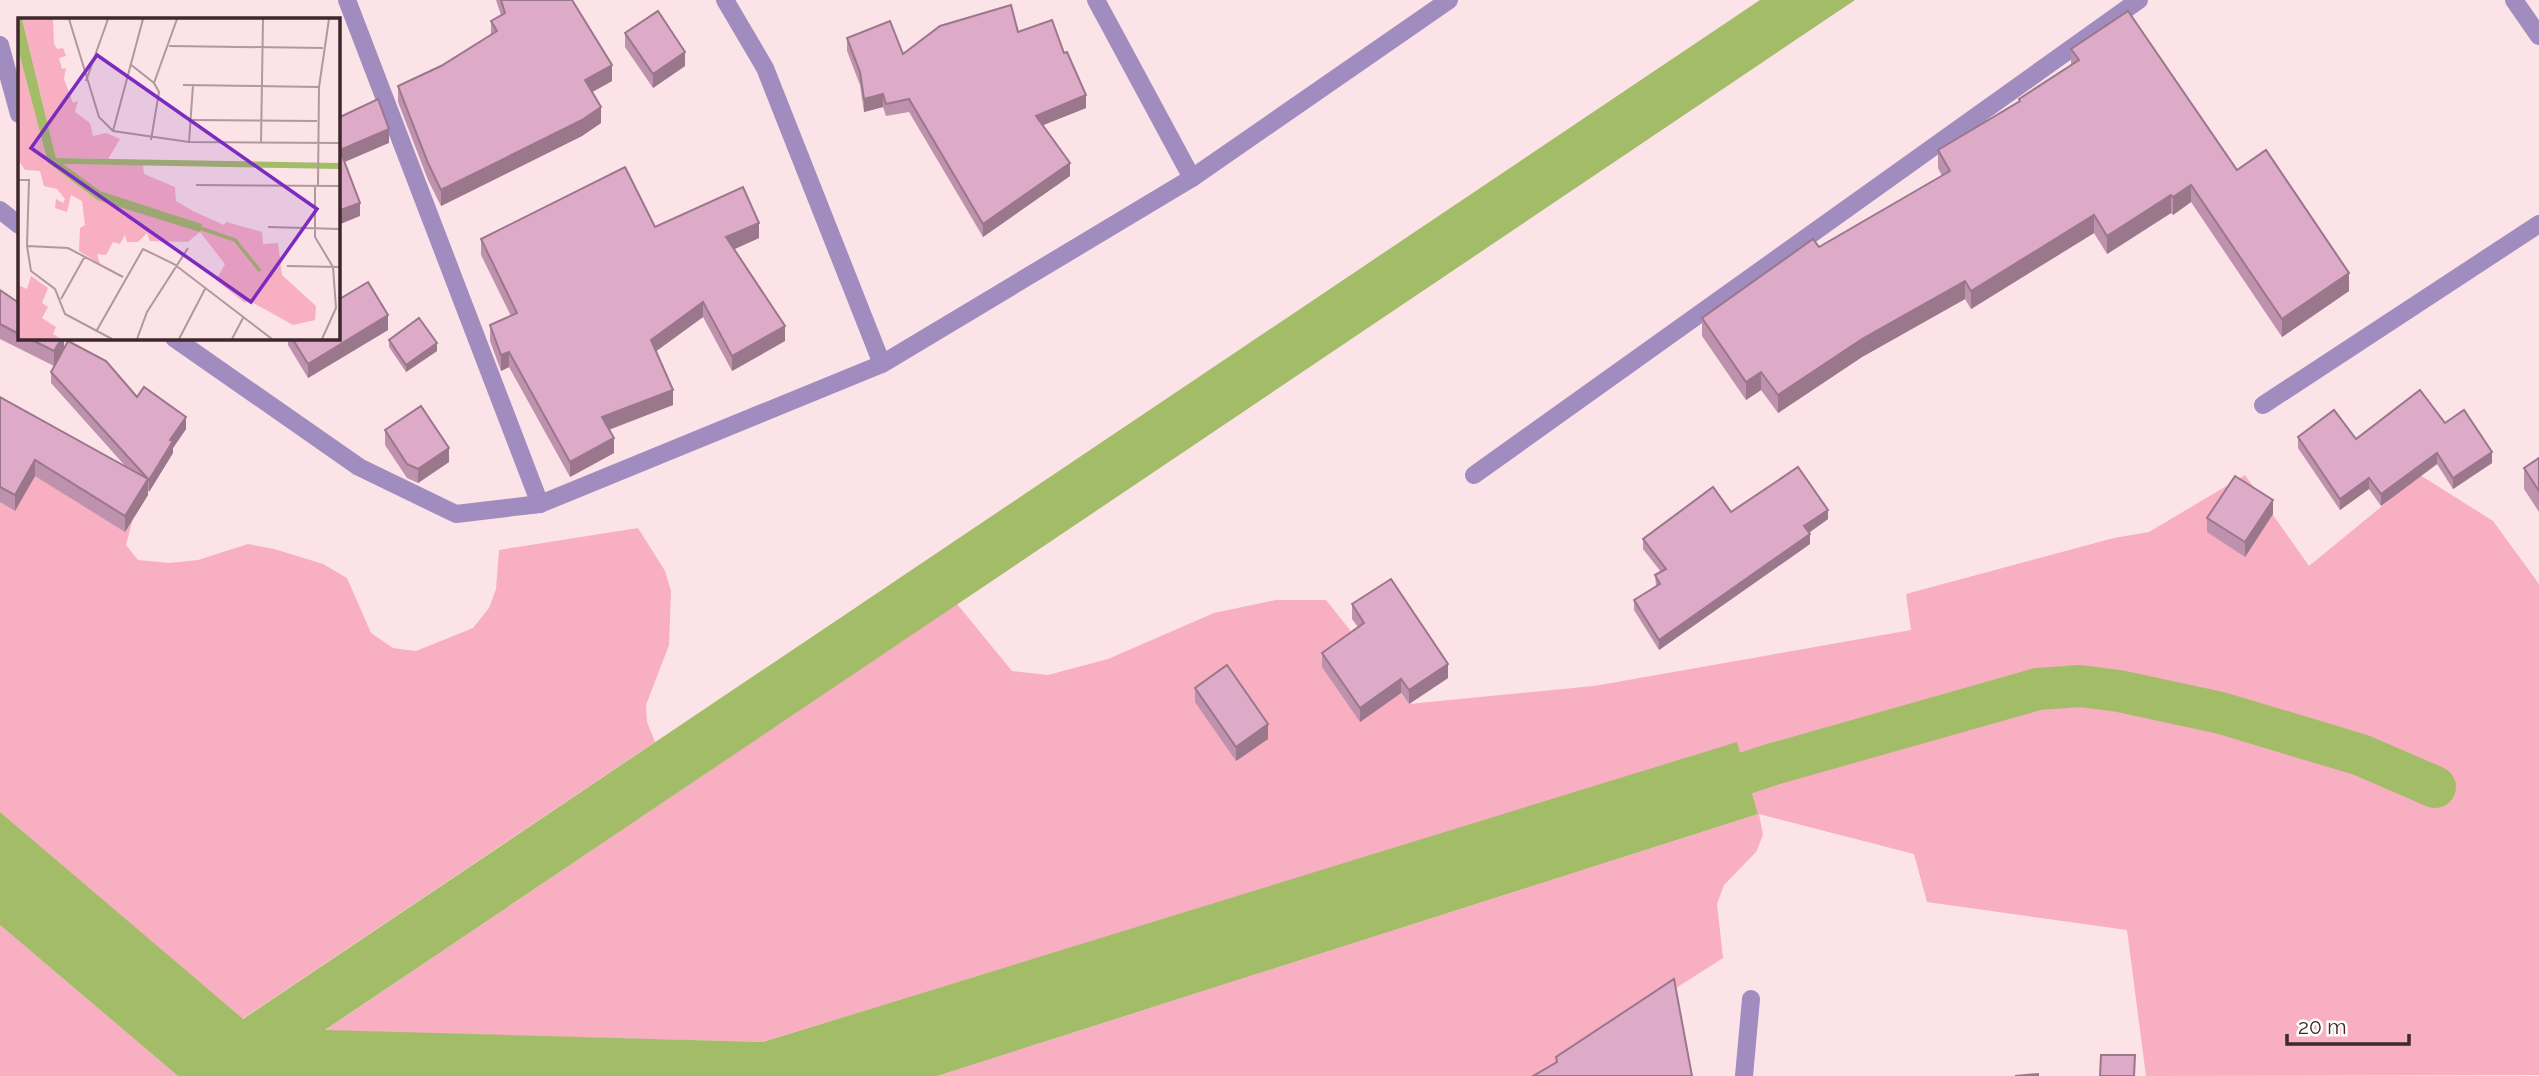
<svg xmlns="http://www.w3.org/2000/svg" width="2539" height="1076" font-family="Raleway,sans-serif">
<rect width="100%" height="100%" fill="#fce3e8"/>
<g fill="#f7afc1">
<polygon points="0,451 80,504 109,459 133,518 126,545 138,560 169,563 198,560 248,544 274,549 323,564 347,578 371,633 393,648 416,651 473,628 489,608 496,589 499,550 638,528 665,571 671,591 669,645 646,705 647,722 655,742 242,1019 0,812"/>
<polygon points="2245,475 2309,566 2420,475 2493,521 2539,584 2539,1075 2146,1076 2127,930 1927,902 1914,854 1759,814 1763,835 1756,852 1724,885 1717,904 1723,958 1538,1076 937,1076 1758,814 1737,743 763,1042 324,1031 957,604 1012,671 1048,675 1108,659 1214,613 1276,600 1326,600 1409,704 1594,686 1911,630 1906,594 2114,538 2149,532"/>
<polygon points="0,925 178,1076 0,1076"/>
</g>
<polygon fill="#a3bc68" points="1760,0 1855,0 325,1030 763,1042 1737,742 1758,814 937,1076 178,1076 0,925 0,812 243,1019"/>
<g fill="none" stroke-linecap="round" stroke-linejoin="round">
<polyline stroke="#a3bc68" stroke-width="42" points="1692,791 1770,765 2038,689 2080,686 2119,691 2221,713 2361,755 2435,787"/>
<g stroke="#a08cbf" stroke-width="18">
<polyline points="347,0 540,504"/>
<polyline points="725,0 765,68 882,364"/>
<polyline points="1096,0 1192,178"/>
<polyline points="2514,0 2539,36"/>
<polyline points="0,45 19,114"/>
<polyline points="0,210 19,225"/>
<polyline points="174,338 359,467 456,514 540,504 882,364 1192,178 1449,0"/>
<polyline points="2263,405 2539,224"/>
<polyline points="1474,475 2139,0"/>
<polyline points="1744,1076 1751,999"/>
</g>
</g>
<g fill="#be92ac">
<polygon points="496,0 572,0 612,81 592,92 601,123 582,136 441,206 428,180 398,102 398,86 441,66 491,35 491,21 501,15"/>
<polygon points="1018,32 1064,53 1086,108 1043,125 1070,176 983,237 909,112 886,116 883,107 864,112 860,85 847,51 847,38 903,54"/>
<polygon points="625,33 685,66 653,88 625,47"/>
<polygon points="2071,49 2237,170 2349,291 2282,337 2191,202 2173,215 2171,213 2107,254 2094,233 1971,309 1965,299 1862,357 1778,413 1761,390 1746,400 1702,336 1702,318 1819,247 1942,176 1938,168 1938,150 2019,102 2019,99 2071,65"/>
<polygon points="655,227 759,238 734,249 785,341 732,371 703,317 656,351 673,405 609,430 614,453 570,477 509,367 501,371 490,341 490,325 511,316 481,255 481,239"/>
<polygon points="0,290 19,303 19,338 64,338 64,348 186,429 173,448 173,453 149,492 148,490 148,495 125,532 35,476 15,511 0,502 0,397 127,468 51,383 51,372 54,366 0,339"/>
<polygon points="388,330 308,378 288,345 288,338 338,338"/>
<polygon points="389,340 437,351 406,372 389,347"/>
<polygon points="2445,423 2492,463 2453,489 2437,464 2381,506 2369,489 2340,510 2298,448 2298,437 2356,439"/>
<polygon points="385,430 449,462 418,483 407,478 385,445"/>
<polygon points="2539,458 2539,512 2524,489 2524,468"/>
<polygon points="1731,512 1828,519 1809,533 1810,544 1659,650 1634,610 1634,600 1656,586 1655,575 1661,572 1643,549 1643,539"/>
<polygon points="2273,514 2245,557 2207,532 2207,518"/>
<polygon points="1352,604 1448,678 1409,704 1401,693 1360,722 1322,667 1322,653 1358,627 1352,619"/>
<polygon points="1195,688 1268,739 1236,761 1195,702"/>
</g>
<g fill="#9b778c">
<polygon points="685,52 685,66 653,88 653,74"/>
<polygon points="612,65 612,81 585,96 585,80"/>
<polygon points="883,94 883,107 864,112 864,99"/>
<polygon points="1086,95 1086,108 1036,128 1036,116"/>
<polygon points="601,107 601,123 582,136 441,206 441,190"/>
<polygon points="389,129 389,143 340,164 340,150"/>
<polygon points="1070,163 1070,176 983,237 983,224"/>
<polygon points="2191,185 2191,202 2173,215 2173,197"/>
<polygon points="2171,195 2171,213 2107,254 2107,236"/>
<polygon points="360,203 360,216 338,225 338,211"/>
<polygon points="2094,215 2094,233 1971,309 1971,291"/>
<polygon points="759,223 759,238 726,253 726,237"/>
<polygon points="2349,273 2349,291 2282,337 2282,319"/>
<polygon points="1965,281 1965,299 1862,357 1778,413 1778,395 1862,339"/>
<polygon points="703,302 703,317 651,355 651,340"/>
<polygon points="388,315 388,330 308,378 308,364"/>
<polygon points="785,326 785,341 732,371 732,356"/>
<polygon points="62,338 64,338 64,350 54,366 54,351"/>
<polygon points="437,343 437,351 406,372 406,365"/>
<polygon points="509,352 509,367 501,371 501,355"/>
<polygon points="1761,372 1761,390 1746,400 1746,382"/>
<polygon points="673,390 673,405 602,432 602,417"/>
<polygon points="186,417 186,429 173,448 173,453 149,492 149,480 170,440"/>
<polygon points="614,438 614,453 570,477 570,462"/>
<polygon points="449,448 449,462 418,483 418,469"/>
<polygon points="2492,452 2492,463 2453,489 2453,478"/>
<polygon points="2437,453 2437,464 2381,506 2381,494"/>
<polygon points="35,460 35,476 15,511 15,495"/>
<polygon points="2369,478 2369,489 2340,510 2340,499"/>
<polygon points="148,479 148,495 125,532 125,516"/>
<polygon points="2273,500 2273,514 2245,557 2245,542"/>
<polygon points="1828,510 1828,519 1804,536 1804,526"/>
<polygon points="1810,534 1810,544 1659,650 1659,640"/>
<polygon points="1448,664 1448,678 1409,704 1409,690"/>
<polygon points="1401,679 1401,693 1360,722 1360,708"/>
<polygon points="1268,724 1268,739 1236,761 1236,747"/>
</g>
<g fill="#ddaac8" stroke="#9b778c" stroke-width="2">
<polygon points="501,0 572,0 612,65 585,80 601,107 582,120 441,190 428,163 398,86 441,66 497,31 491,21 505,13"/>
<polygon points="1011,5 1018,32 1052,20 1064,53 1067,52 1086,95 1036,116 1070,163 983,224 909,99 886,104 883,94 864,99 860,72 847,38 890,21 903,54 940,26"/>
<polygon points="658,11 685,52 653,74 625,33"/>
<polygon points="2128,11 2237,170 2266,150 2349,273 2282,319 2191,185 2173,197 2171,195 2107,236 2094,215 1971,291 1965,281 1862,339 1778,395 1761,372 1746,382 1702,318 1813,239 1819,247 1950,171 1938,150 2020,101 2019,99 2079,60 2071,49"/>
<polygon points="378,99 389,129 340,150 360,203 338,211 338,118"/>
<polygon points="625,167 655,227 743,187 759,223 726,237 785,326 732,356 703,302 651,340 673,390 602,417 614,438 570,462 509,352 501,355 490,325 517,313 481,239"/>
<polygon points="368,282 388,315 308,364 292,338 338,338 338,300"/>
<polygon points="0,290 19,303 19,334 0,324"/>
<polygon points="419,318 437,343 406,365 389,340"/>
<polygon points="28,338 62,338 54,351"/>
<polygon points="68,341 106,361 137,397 144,387 186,417 170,440 173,441 149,480 51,372"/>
<polygon points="2420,390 2445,423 2464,410 2492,452 2453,478 2437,453 2381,494 2369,478 2340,499 2298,437 2334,410 2356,439"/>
<polygon points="0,397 148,479 125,516 35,460 15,495 0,487"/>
<polygon points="421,406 449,448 418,469 407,464 385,430"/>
<polygon points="2539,458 2539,491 2524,468"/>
<polygon points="1798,467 1828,510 1804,526 1810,534 1659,640 1634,600 1660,584 1655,575 1666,569 1643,539 1713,487 1731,512"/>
<polygon points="2235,476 2273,500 2245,542 2207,518"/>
<polygon points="1391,579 1448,664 1409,690 1401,679 1360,708 1322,653 1364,623 1352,604"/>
<polygon points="1227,665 1268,724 1236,747 1195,688"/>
<polygon points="1674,979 1692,1076 1533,1076 1557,1062 1556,1057"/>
<polygon points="2101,1055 2135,1055 2134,1076 2100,1076"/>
<polygon points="2038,1074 2038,1076 2015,1076"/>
</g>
<g transform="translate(18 18)">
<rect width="322" height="322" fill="#fce3e8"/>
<path d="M4,1H35L36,26L39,31L45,30L48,38L41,40L44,51L48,50L46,61L55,85L60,83L57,94L72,105L75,118L88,115L102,121L90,141L38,140ZM0,31L30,145L79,182L184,206L81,173L44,146L125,147L126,156L157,169L158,183L175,193L206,207L208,204L244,214L245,226L260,225L264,257L298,288L297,302L275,307L230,282L227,285L198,262L207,246L182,214L170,224L132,223L129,215L120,224H109L107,217L102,226L95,224L88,237L79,236L82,246L61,233L62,210L67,207L64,183L53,177L49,194L37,190L38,181L45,185L47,181L39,171L26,168L22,153L7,152L0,142ZM13,258L30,270L24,285L30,289L24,300L38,309L35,316L43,321H0V267L9,271Z" fill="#f7afc1"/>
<path d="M0,1H4L38,140L322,145V151L45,146L82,173L184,206L182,214L79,182L30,145L0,31Z" fill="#a3bc68"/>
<path fill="none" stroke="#a3bc68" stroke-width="3.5" d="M179,209L217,222L242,253"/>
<path fill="none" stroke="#b0989d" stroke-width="2" d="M51,1L81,99L95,113L171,124L322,125M151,28L305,30M112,46L136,65L141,74L133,122M68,63L90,1M136,65L159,1M165,67L301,69M174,102L299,103M95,113L125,1M171,124L175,67M243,125L245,1M0,162H11L9,228L13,253L37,271L47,296L94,321M178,167L322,168M297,167V219L315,249L318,290L304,321M300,167L301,69L311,1M250,209L322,211M9,228L50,230L105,259M269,248L322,249M43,281L67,238M79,312L125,231L156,246L254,321M119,321L129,294L170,230M161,321L187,271M214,321L225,300"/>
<path fill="#7b2cbf" fill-opacity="0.15" stroke="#7b2cbf" stroke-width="3.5" d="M79,37L299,191L233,284L13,130Z"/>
<rect width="322" height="322" fill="none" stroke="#3e272d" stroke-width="3.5"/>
</g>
<path d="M2287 1034v10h122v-10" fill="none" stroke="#3e272d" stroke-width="3.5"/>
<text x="2298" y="1034" font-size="21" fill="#3e272d" stroke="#ffffff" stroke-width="5" paint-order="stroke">20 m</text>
</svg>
